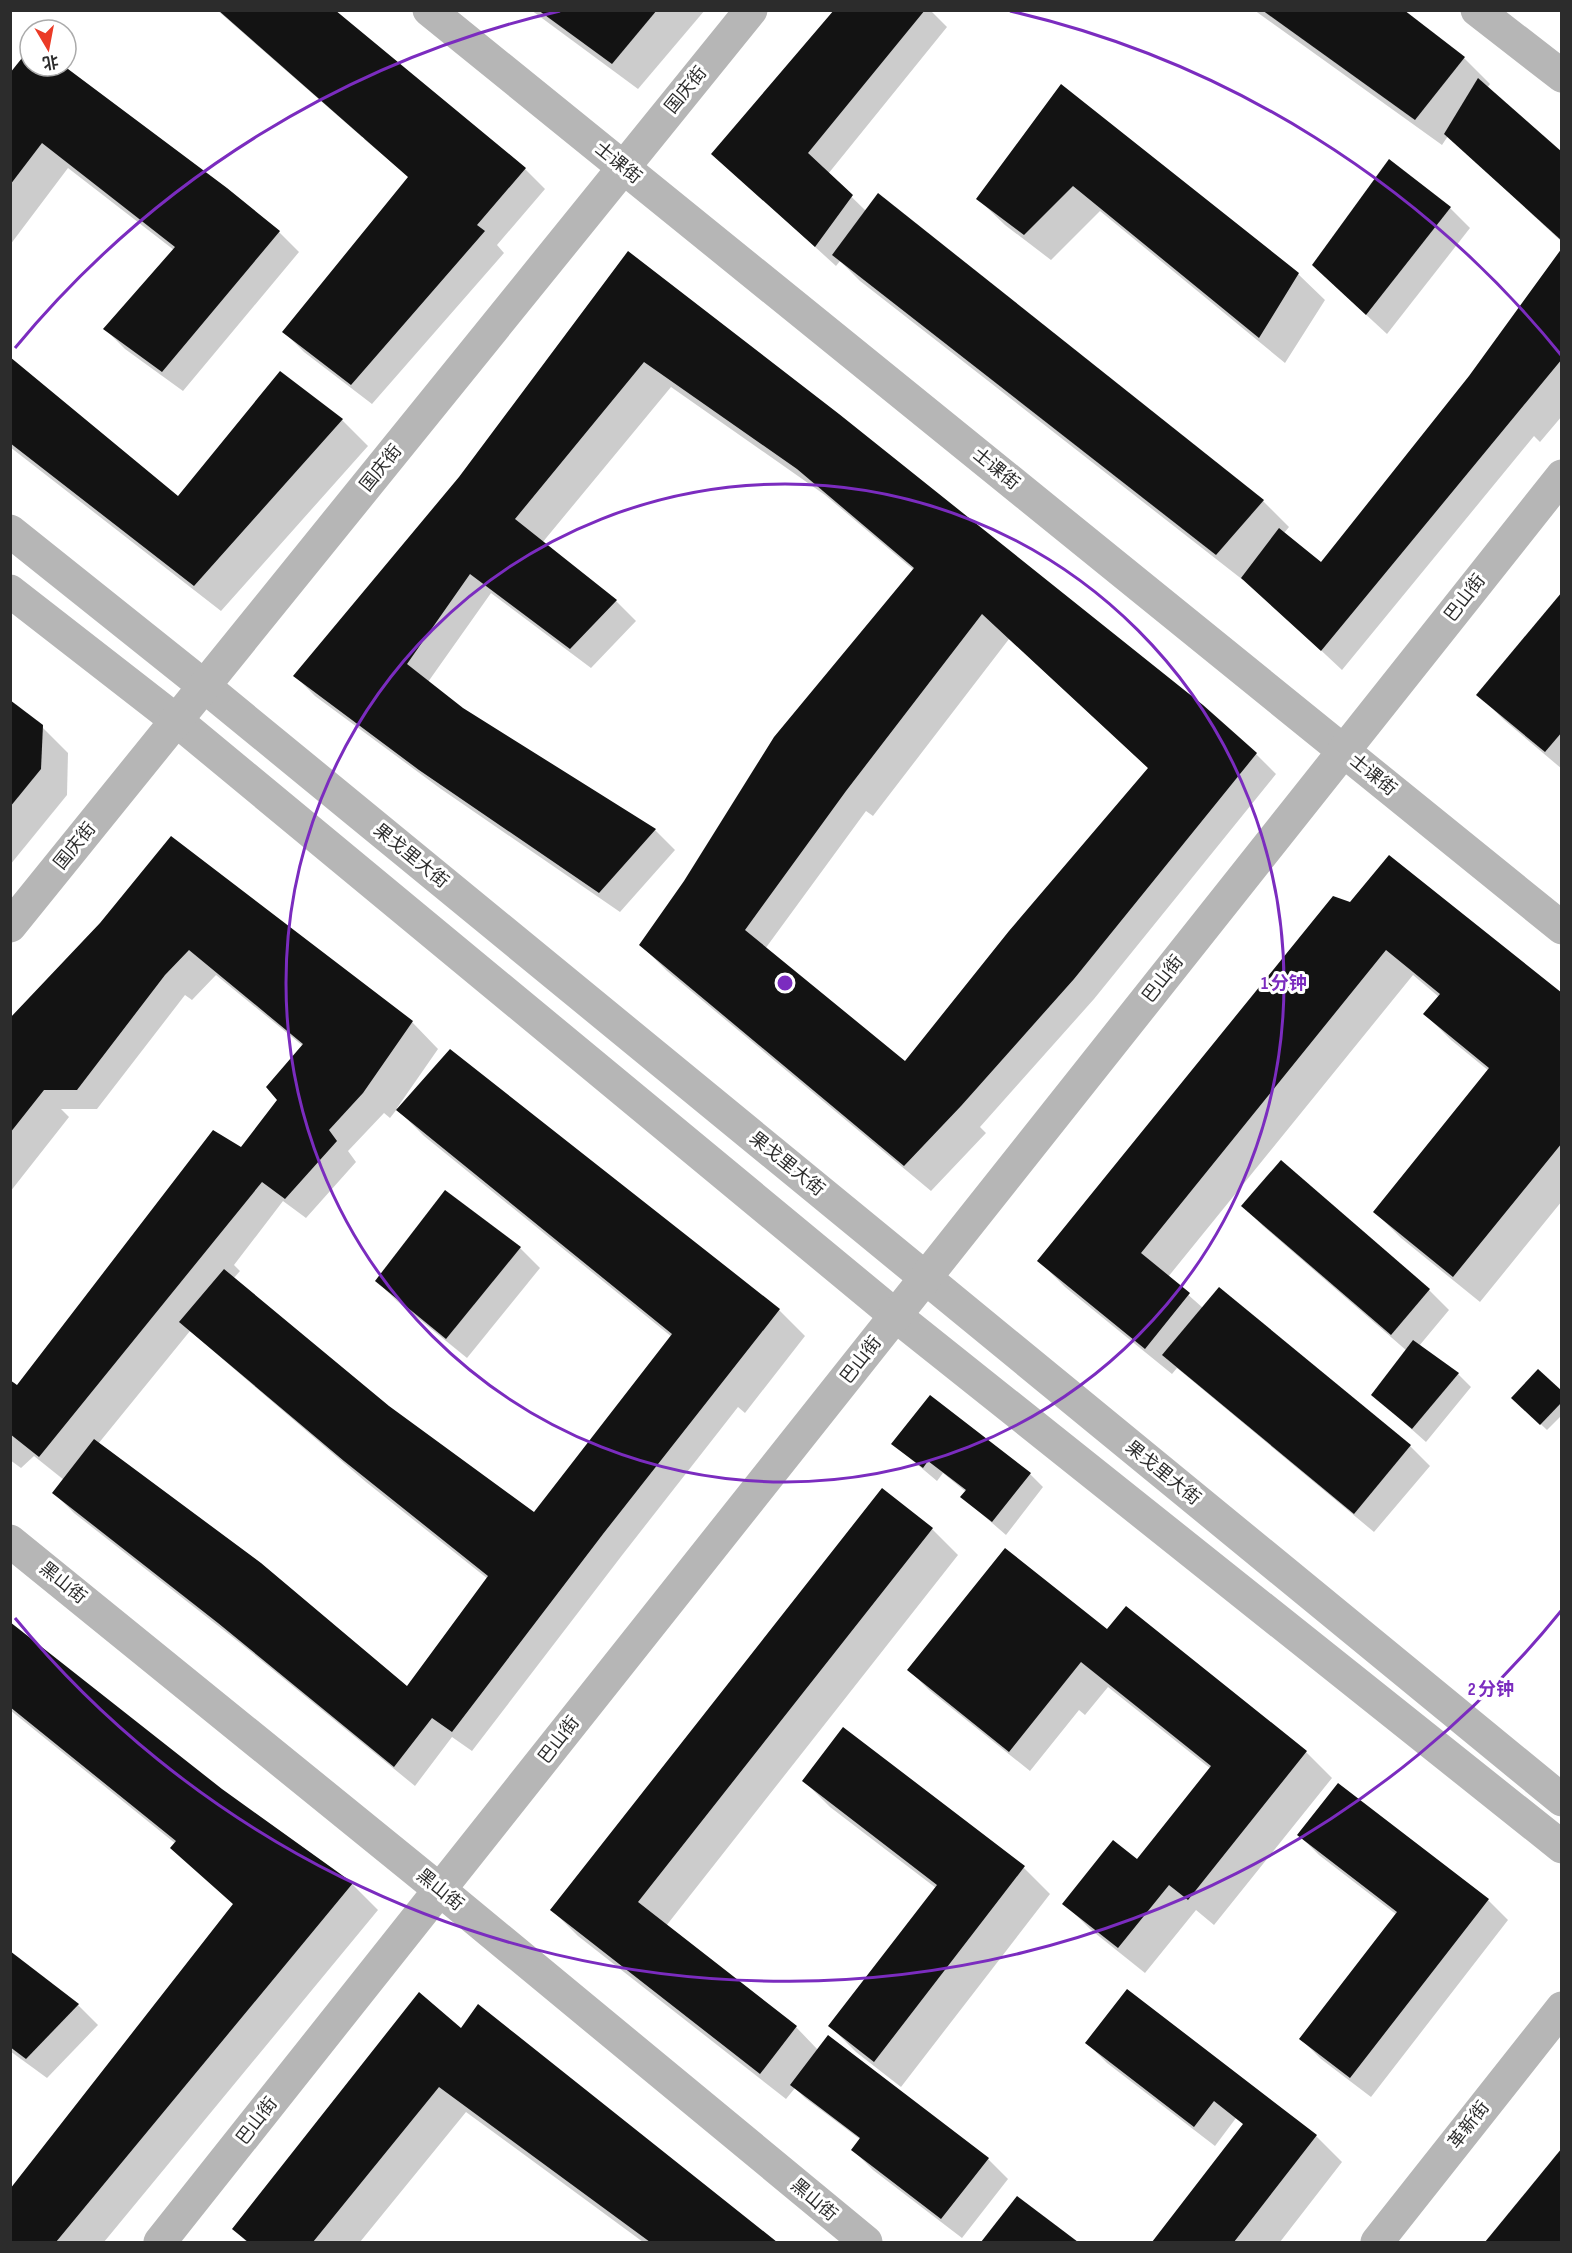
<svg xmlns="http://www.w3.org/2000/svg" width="1572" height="2253" font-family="'Sofia Sans Condensed','Noto Sans SC',sans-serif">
<rect width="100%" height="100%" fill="#fff"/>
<g fill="#0003" fill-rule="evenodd">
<polygon points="217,10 333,10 415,77 525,169 545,189 497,245 504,253 372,404 304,352 284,332 410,178 364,139 416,79 414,77 362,137"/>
<polygon points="531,10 705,10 638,89"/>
<polygon points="836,10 930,10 947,27 828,174 866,211 1263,501 1289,527 1284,533 1322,564 1470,377 1562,250 1562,416 1540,442 1534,436 1342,670 1244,578 1243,580 860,281 840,261 836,266 713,154"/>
<polygon points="1254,10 1401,10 1464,58 1490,84 1487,88 1562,154 1562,242 1448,136 1442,145"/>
<polygon points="30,51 30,66 61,66 226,189 279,232 299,252 183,391 125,349 105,329 174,250 68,168 10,245 10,76"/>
<polygon points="1061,86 1298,274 1325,300 1285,363 1100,211 1051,260 1005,225 978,199"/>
<polygon points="1390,161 1450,208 1470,228 1387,334 1334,285"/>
<path d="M629,253L1256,754L1276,774L1094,999L980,1127L986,1133L931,1191L667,971L641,945L915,571L825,495L671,387L542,543L616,601L636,621L591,668L491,593L428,682L462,709L655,830L675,850L620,912L441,789L315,696L295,676L460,480ZM1009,639L1149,769L906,1063L765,949L866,811L873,816Z"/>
<polygon points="10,359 179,498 342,420 368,446 221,611 10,447"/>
<polygon points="1562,595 1562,769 1504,720 1478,694"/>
<polygon points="10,702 42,727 68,753 67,795 10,865"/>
<path d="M171,838L412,1022L438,1049L397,1108L399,1109L779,1310L805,1336L745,1413L738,1407L623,1554L472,1751L452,1737L415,1786L240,1643L74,1513L54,1493L64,1480L34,1456L21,1468L10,1460V1382L17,1387L241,1149L279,1099L303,1046L216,975L192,1000L185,995L97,1109H61L69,1117L10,1192V1020L101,924ZM397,1109L424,1136L672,1337L534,1514L389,1407L233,1279L240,1271L234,1265L283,1201L306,1218L356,1162L348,1151L384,1113L390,1118ZM190,1331L366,1482L488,1579L408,1688L98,1444Z"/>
<polygon points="1334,897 1562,995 1562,1201 1480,1302 1401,1238 1375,1212 1489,1071 1451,1040 1425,1014 1439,997 1413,975 1168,1277 1203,1308 1410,1446 1430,1466 1374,1532 1177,1368 1172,1374 1065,1287 1039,1261"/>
<polygon points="1281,1163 1429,1290 1449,1310 1419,1346 1458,1374 1471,1387 1426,1442 1373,1395 1407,1351 1263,1226 1243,1206"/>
<polygon points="520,1248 540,1268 467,1358 397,1301 377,1281"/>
<polygon points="1562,1393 1562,1415 1547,1430 1513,1398"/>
<polygon points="893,1444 1030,1474 1043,1487 1006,1535 962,1497 966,1492 943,1473 937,1481"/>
<polygon points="932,1529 958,1555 666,1926 796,2027 818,2050 988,2159 1008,2179 962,2238 873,2170 853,2150 861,2140 805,2098 795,2088 786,2099 578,1936 552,1910"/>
<polygon points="1126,1609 1306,1752 1332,1778 1214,1925 1196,1910 1145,1973 1090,1929 1064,1903 1137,1861 1211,1769 1108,1687 1085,1715 1079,1710 1030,1771 929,1690 909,1670 1108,1632"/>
<polygon points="10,1624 222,1790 352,1884 378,1910 104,2242 10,2242 10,2191 234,1905 172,1847 176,1844 10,1710"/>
<polygon points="844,1730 1024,1868 1050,1894 901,2087 856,2052 830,2026 936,1888 830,1807 804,1781"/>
<polygon points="1299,1835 1488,1900 1508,1920 1371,2097 1321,2059 1301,2039 1397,1915 1319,1855"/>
<polygon points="10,1953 78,2005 98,2025 47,2078 10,2051"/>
<polygon points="479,2006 775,2242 643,2242 466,2112 360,2242 247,2242 234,2229 461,2030"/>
<polygon points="1087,2043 1316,2136 1342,2162 1280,2242 1154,2242 1245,2125 1236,2118 1215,2146 1107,2063"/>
<polygon points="1562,2150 1562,2242 1487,2242"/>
<polygon points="1017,2198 1075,2242 983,2242"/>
</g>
<g fill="#131313" fill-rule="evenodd">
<polygon points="218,10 335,10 526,168 477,225 485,231 351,385 282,332 408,177"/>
<polygon points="538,10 657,10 612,64"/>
<polygon points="834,10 925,10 808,153 853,195 815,247 711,154"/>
<polygon points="1262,10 1404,10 1465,57 1415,120"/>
<polygon points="30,48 30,66 64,66 227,188 280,231 162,372 103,329 175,247 42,143 10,185 10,73"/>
<polygon points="1478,78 1562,152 1562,241 1444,134"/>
<polygon points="1061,84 1299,273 1259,338 1073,186 1024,235 976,199"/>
<polygon points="1389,159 1451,207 1366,315 1312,265"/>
<polygon points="878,193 1264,500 1216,555 832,255"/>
<polygon points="1562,248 1562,359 1321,651 1241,578 1279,528 1321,562 1469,376"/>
<path d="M628,251L839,414L1203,705L1257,753L1074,979L961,1106L904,1166L639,945L684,881L774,737L914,568L797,469L644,362L515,519L617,600L570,649L470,574L407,664L463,708L656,829L599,893L419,770L293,676L459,477ZM982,614L1148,768L1009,931L905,1061L745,930L846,791Z"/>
<polygon points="10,357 178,496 280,371 343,419 194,586 10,443"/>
<polygon points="1562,592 1562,732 1545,752 1476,695"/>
<polygon points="10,700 43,725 41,769 10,807"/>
<polygon points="171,836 413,1021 363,1093 329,1130 337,1141 285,1199 262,1182 39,1457 10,1434 10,1380 17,1385 213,1130 241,1147 277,1100 266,1087 303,1044 189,950 165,975 77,1090 44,1090 10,1133 10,1018 100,923"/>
<polygon points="1389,855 1562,993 1562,1143 1453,1277 1373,1212 1489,1068 1423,1014 1440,994 1386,950 1141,1253 1190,1293 1145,1349 1037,1261 1333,896 1350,902"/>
<polygon points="450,1049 780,1309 603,1534 452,1732 432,1718 394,1767 218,1623 52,1493 94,1439 261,1563 407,1686 488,1576 344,1461 179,1322 224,1269 389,1406 534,1512 672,1334 396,1110"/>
<polygon points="1281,1160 1430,1289 1391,1335 1241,1206"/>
<polygon points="445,1190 521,1247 446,1339 375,1281"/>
<polygon points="1219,1287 1411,1445 1354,1514 1162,1355"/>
<polygon points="1413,1340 1459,1373 1412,1429 1371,1395"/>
<polygon points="1538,1369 1562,1391 1562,1402 1540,1425 1511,1398"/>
<polygon points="930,1395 1031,1473 992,1522 960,1497 966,1490 928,1461 923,1468 891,1444"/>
<polygon points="882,1488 933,1528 638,1902 797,2026 760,2074 550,1910"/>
<polygon points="1005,1548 1107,1629 1126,1606 1307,1751 1188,1900 1169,1885 1118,1948 1062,1904 1113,1840 1137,1859 1211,1766 1081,1662 1009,1752 907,1670"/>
<polygon points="10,1622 222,1789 353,1883 56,2242 10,2242 10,2189 233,1904 170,1848 176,1841 10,1707"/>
<polygon points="843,1727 1025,1866 874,2062 828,2026 937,1885 802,1781"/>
<polygon points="1338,1783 1489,1899 1350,2078 1299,2039 1397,1912 1297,1835"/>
<polygon points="10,1951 79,2004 26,2059 10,2047"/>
<polygon points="1127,1989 1317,2135 1234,2242 1152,2242 1243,2124 1214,2101 1194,2127 1085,2043"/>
<polygon points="419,1992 461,2028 478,2004 777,2242 650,2242 439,2087 313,2242 248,2242 232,2229"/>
<polygon points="828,2035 989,2158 941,2219 851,2150 860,2138 790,2085"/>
<polygon points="1562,2148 1562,2242 1485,2242"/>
<polygon points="1017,2196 1078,2242 981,2242"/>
</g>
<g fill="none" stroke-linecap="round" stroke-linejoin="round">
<g stroke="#b6b6b6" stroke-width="33">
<polyline points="429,10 1562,928"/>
<polyline points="1477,10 1562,76"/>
<polyline points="10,531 204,686 1562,1800"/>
<polyline points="10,591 177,721 896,1316 1562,1847"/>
<polyline points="10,926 751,10"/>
<polyline points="10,1541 440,1890 866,2242"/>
<polyline points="160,2242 1562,476"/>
<polyline points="1377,2242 1562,2008"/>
</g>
</g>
<g fill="none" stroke="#7b2cbf" stroke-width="3">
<circle cx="785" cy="983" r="499"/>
<path d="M1561 1611A998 998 0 0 1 15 1618M15 348A998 998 0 0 1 560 11M1010 11A998 998 0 0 1 1561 355"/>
</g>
<g text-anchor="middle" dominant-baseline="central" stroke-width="6" stroke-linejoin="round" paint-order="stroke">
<g font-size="18" fill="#2c2c2c" stroke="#fff">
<text transform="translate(686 90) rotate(-51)">国庆街</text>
<text transform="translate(618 163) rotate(39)">士课街</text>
<text transform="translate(381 468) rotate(-51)">国庆街</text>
<text transform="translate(996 469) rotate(39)">士课街</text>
<text transform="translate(1465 598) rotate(-52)">巴山街</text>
<text transform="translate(1373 775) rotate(39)">士课街</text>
<text transform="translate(75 846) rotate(-51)">国庆街</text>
<text transform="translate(411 856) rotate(39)">果戈里大街</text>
<text transform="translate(1163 979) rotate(-52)">巴山街</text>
<text transform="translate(787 1164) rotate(39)">果戈里大街</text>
<text transform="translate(861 1360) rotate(-52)">巴山街</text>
<text transform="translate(1163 1473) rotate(39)">果戈里大街</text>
<text transform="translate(63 1583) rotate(39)">黑山街</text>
<text transform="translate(559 1740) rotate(-52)">巴山街</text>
<text transform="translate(440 1890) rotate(39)">黑山街</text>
<text transform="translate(257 2121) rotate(-52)">巴山街</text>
<text transform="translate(1469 2125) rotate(-52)">革新街</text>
<text transform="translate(814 2200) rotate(40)">黑山街</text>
</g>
</g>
<circle cx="785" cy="983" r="9" fill="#7b2cbf" stroke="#fff" stroke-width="3"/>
<g font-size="18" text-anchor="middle" font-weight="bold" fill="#7b2cbf" stroke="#fff" stroke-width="6" stroke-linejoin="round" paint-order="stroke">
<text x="1284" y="989">1 分钟</text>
<text x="1491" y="1695">2 分钟</text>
</g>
<rect width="1572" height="2253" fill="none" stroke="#2c2c2c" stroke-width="24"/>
<g transform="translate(48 48) rotate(170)"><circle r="28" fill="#ffffff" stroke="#ababab" stroke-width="1.5"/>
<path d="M0-4.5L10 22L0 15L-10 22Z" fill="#eb3a26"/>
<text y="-9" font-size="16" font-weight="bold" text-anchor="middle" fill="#2c2c2c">北</text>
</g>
</svg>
